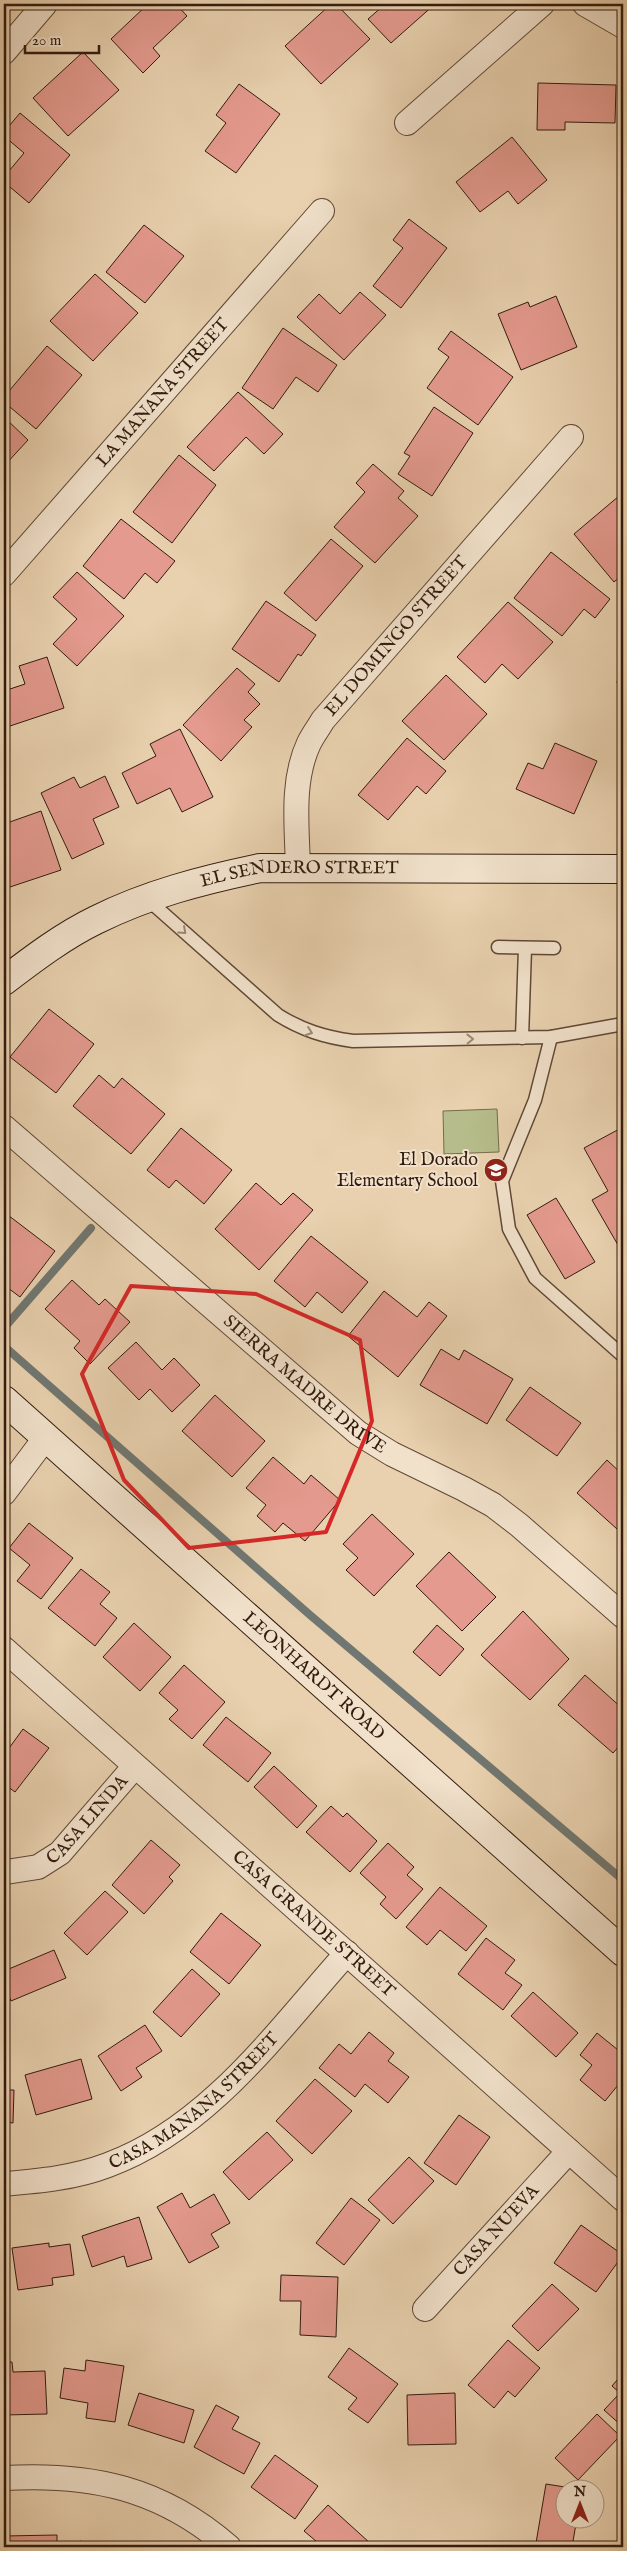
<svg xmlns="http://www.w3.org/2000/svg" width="627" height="2551" font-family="'IM FELL English',serif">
<rect width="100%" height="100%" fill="#e9d1af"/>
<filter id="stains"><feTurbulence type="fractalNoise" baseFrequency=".004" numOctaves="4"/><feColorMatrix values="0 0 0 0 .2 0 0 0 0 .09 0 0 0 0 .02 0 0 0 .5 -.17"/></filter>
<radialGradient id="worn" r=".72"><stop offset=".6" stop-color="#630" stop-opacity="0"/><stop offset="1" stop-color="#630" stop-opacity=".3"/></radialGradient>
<polygon fill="#b6bc8b" stroke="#746c4c" points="497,1109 499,1152 444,1154 443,1111"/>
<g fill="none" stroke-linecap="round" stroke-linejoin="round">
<g stroke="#707772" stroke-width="8">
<polyline points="4,1328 91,1228"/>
<polyline points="4,1346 310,1615 623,1880"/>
</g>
</g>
<g fill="#e49a8e" stroke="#321b0e">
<polygon points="148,4 176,4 187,16 153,48 160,56 143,73 111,39"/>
<polygon points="331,4 336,4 370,39 321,84 285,46"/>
<polygon points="381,4 435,4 391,43 368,19 383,6"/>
<polygon points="83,52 119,90 68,136 33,98"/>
<polygon points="538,83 616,85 615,123 565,122 565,130 537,130"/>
<polygon points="239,84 280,114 236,173 205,151 226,123 216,115"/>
<polygon points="20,113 70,155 29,203 4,182 4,177 24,153 4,136 4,132"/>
<polygon points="512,137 547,180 518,204 508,191 480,212 456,182"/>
<polygon points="409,219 447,248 401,308 373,286 403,248 393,240"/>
<polygon points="144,225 184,256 145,303 106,272"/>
<polygon points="95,274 138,313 93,361 50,321"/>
<polygon points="360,292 386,315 344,360 297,317 319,294 340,314"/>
<polygon points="556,296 577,347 521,370 498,314 528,302 530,307"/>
<polygon points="283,328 337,365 318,392 296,377 273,409 242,388"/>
<polygon points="451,331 513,377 478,425 427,388 449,357 438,349"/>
<polygon points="47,346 82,375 36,429 4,402 4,397"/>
<polygon points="238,392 283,434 264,454 246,437 214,471 187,447"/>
<polygon points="434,407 473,433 432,496 398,474 410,456 404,453"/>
<polygon points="4,417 28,440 4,466"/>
<polygon points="179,455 216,485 172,543 133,512"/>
<polygon points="373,464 404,491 398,498 418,516 375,563 334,527 365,492 356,483"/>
<polygon points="619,496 623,502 623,574 614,582 574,534"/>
<polygon points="121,519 175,561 157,583 145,573 124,599 83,566"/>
<polygon points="331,539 363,566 316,621 284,593"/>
<polygon points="551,552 610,599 595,618 584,609 562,636 514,598"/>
<polygon points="77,572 124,616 77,666 53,644 77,619 53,597"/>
<polygon points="266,601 316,635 301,656 298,654 279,682 232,649"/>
<polygon points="508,602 553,642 518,679 502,664 485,683 457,657"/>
<polygon points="47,657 64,708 4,728 4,691 25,684 19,666"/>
<polygon points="237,668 255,684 248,692 260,704 244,720 252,727 221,761 183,725"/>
<polygon points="446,675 487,714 444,760 402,721"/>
<polygon points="623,680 623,719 617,681"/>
<polygon points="180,729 213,797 182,812 170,788 137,804 122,773 156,756 150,744"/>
<polygon points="407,738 446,771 426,794 417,786 388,820 358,795"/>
<polygon points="555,743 597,761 574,814 516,789 528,763 543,769"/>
<polygon points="105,776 119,807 93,819 104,844 72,859 41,793 74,777 80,788"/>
<polygon points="41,811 61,870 4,889 4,852 7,851 4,842 4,824"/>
<polygon points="49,1009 94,1044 56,1093 10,1057"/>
<polygon points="99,1075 114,1088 122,1078 165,1114 131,1154 73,1106"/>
<polygon points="623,1127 623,1252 622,1252 592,1200 608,1191 584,1148"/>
<polygon points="181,1128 232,1170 204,1204 176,1180 169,1188 147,1170"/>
<polygon points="256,1183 281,1205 293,1193 313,1210 259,1270 215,1229"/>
<polygon points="556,1198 595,1262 565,1279 527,1215"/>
<polygon points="4,1212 55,1251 20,1297 4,1285"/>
<polygon points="311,1236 368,1282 342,1313 317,1292 305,1307 274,1281"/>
<polygon points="72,1280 99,1305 105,1299 130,1322 90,1364 74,1348 80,1341 45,1309"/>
<polygon points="384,1291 417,1317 429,1302 447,1316 398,1377 348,1336"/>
<polygon points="136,1342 162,1370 174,1358 200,1385 172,1412 150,1389 139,1400 108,1368"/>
<polygon points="441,1349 459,1360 464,1350 513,1379 487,1424 420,1385"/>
<polygon points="530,1387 581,1423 557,1456 506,1420"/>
<polygon points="215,1395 265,1441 232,1477 182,1431"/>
<polygon points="273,1457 304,1484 311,1475 340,1500 305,1541 283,1523 275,1532 257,1516 266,1505 246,1488"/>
<polygon points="607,1460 623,1475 623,1522 617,1529 577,1493"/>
<polygon points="372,1514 414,1554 374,1596 346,1570 358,1558 343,1544"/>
<polygon points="29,1523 73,1558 41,1599 17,1581 30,1565 9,1548"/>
<polygon points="449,1552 496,1597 462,1631 416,1586"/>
<polygon points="81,1569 110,1592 100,1604 117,1618 95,1646 48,1608"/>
<polygon points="523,1611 569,1659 530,1700 481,1655"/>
<polygon points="134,1623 171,1657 140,1691 103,1657"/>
<polygon points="437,1625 464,1649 440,1676 413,1652"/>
<polygon points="184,1665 225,1702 192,1739 169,1719 178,1710 159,1693"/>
<polygon points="585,1675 623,1709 623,1742 613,1753 558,1705"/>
<polygon points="226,1717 271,1753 248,1782 203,1745"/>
<polygon points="23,1729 49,1748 15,1792 4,1784 4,1755"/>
<polygon points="274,1766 317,1806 297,1828 254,1787"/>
<polygon points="331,1806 343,1817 347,1813 377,1841 350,1872 306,1832"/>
<polygon points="151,1840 180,1865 169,1877 173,1881 144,1914 112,1885"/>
<polygon points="388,1843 414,1867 407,1875 423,1889 396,1919 380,1904 386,1897 360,1873"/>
<polygon points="440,1887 487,1926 466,1951 440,1930 427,1945 406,1927"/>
<polygon points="105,1891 128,1912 87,1955 64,1933"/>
<polygon points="221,1913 261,1945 229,1984 190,1952"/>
<polygon points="486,1938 515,1960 505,1973 522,1985 503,2010 458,1974"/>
<polygon points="54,1950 66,1978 11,2001 4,1984 4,1971"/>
<polygon points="192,1969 220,1994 181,2037 153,2012"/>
<polygon points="533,1992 578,2033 556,2057 511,2016"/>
<polygon points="145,2025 162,2051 136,2068 142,2077 121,2091 98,2056"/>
<polygon points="369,2032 394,2053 388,2061 409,2077 388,2103 365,2084 355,2097 319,2068 339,2044 351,2054"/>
<polygon points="597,2033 623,2054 623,2079 605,2101 580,2080 592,2065 580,2055"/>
<polygon points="81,2059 92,2099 36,2115 25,2075"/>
<polygon points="315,2079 352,2111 312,2154 276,2121"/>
<polygon points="4,2090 14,2090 13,2123 4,2122"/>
<polygon points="459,2115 490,2137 456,2185 424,2163"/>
<polygon points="267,2132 293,2160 249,2200 223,2172"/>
<polygon points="409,2157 434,2181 393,2224 368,2200"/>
<polygon points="182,2193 190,2208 214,2194 230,2223 211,2234 219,2247 189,2263 157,2207"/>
<polygon points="351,2198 380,2220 344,2265 316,2243"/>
<polygon points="139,2217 152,2259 127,2267 124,2256 92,2267 82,2236"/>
<polygon points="581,2225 623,2255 596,2292 554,2263"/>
<polygon points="49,2243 49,2247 70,2244 74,2275 52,2278 53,2285 18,2290 12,2248"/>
<polygon points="281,2275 338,2277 336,2337 300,2335 301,2301 280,2301"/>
<polygon points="552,2284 579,2309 538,2351 512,2326"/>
<polygon points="508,2340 540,2368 515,2397 508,2391 494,2408 468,2385"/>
<polygon points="349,2348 398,2384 368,2423 348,2409 357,2398 328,2377"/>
<polygon points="86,2360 124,2366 115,2422 86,2418 88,2403 60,2398 64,2368 85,2371"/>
<polygon points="4,2362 12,2362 13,2372 45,2371 47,2414 4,2415"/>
<polygon points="623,2373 623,2427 604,2410 620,2393 612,2386"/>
<polygon points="139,2393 194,2410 184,2443 128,2425"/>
<polygon points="455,2393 456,2444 408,2445 407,2395"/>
<polygon points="216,2405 239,2417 232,2429 260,2443 244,2474 194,2447"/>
<polygon points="597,2414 620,2436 578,2480 555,2458"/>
<polygon points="275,2455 318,2486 295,2519 251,2487"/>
<polygon points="546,2484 571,2488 564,2488 564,2518 577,2518 572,2547 536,2543"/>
<polygon points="328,2505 370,2543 366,2547 323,2547 304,2531"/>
<polygon points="57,2535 57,2547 4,2547 4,2536"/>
<polygon points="80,2541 100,2547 78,2547"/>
</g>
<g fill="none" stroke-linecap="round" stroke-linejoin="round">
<g stroke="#604836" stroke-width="15">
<g id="lane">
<path d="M146,898L278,1015C302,1030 324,1037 353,1041L551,1037L623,1024"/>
<polyline points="498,947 554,948"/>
<polyline points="551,1037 535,1100 502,1181 509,1229 535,1278 623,1356"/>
<polyline points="522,1038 525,948"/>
</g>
</g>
<g stroke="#604836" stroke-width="26">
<g id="street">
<polyline points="585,4 623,26"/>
<polyline points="4,52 45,4"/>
<polyline points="407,123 542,4"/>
<path id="s1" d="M4,574L322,211"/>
<path id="s2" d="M298,868C297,827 291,781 309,743C313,735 319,727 323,720L571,437"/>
<path id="s3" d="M4,1127L358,1433L392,1454L464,1489L493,1505L519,1525L623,1616"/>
<polyline points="4,1493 46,1437"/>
<path id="s4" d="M4,1649L623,2199"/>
<path id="s5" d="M6,1872L38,1867L60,1853L135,1766"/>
<path id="s6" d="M4,2184C39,2181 74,2178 108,2165C209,2128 277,2031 347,1953"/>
<path id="s7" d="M425,2309L569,2151"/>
<path d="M4,2478C91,2473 161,2488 229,2547"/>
</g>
</g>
<g stroke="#321b0e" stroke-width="30">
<g id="secondary">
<path id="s8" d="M4,981C33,959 63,936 96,920C148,894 203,880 260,868L623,869"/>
<path id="s9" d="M4,1400L623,1952"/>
</g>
</g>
<use href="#lane" stroke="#f1e1cb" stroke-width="12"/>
<use href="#street" stroke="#f1e1cb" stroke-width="24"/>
<use href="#secondary" stroke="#f1e1cb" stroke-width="28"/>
</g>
<defs><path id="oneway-chevron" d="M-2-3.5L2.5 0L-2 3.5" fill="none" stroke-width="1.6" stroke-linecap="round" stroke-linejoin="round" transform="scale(1.25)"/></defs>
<g stroke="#9b8876">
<use href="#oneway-chevron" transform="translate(183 931) rotate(42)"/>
<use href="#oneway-chevron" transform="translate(309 1032) rotate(20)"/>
<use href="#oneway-chevron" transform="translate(470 1039) rotate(-1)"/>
</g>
<path fill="none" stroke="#d62828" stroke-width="4" stroke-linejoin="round" d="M131,1286L256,1294L360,1340L372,1421L326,1532L189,1548L124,1480L82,1374Z"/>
<defs>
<g id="school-disc" transform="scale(1.25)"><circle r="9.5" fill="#8f2418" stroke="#f1e1cb"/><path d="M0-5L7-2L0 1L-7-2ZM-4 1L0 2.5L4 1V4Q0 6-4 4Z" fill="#fff"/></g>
</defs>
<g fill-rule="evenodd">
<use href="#school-disc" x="496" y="1170"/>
</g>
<g text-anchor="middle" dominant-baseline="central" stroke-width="4" stroke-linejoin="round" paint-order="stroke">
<g font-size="18" fill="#321b0e" stroke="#f1e1cb">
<text stroke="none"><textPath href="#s1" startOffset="241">LA MANANA STREET</textPath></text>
<text stroke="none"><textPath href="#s2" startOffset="265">EL DOMINGO STREET</textPath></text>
<text stroke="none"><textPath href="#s8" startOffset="322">EL SENDERO STREET</textPath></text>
<text stroke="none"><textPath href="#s3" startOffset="396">SIERRA MADRE DRIVE</textPath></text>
<text stroke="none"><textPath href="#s9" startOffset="415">LEONHARDT ROAD</textPath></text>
<text stroke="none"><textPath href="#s5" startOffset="101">CASA LINDA</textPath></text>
<text stroke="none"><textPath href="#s4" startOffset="414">CASA GRANDE STREET</textPath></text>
<text stroke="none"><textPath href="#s6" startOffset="214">CASA MANANA STREET</textPath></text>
<text stroke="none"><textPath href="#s7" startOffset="106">CASA NUEVA</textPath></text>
</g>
<g font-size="18" fill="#321b0e" stroke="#f1e1cb" text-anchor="end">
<text x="478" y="1160">El Dorado<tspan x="478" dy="21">Elementary School</tspan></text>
</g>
</g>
<rect width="627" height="2551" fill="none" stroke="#e9d1af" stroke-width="20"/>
<rect x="5" y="5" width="617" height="2541" fill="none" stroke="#321b0e" stroke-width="2.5"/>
<rect x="10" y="10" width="607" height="2531" fill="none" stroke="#321b0e"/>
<g transform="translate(580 2504)"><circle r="24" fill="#f1e1cb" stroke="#a5927f"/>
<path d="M0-4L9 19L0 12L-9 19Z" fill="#8f2418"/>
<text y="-8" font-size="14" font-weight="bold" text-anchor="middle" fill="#321b0e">N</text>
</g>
<path d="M25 45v8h74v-8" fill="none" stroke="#321b0e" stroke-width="2.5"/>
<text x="32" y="45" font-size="15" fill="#321b0e" stroke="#f1e1cb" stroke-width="4" paint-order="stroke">20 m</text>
<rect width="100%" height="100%" filter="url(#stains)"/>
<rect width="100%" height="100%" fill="url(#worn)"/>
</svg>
